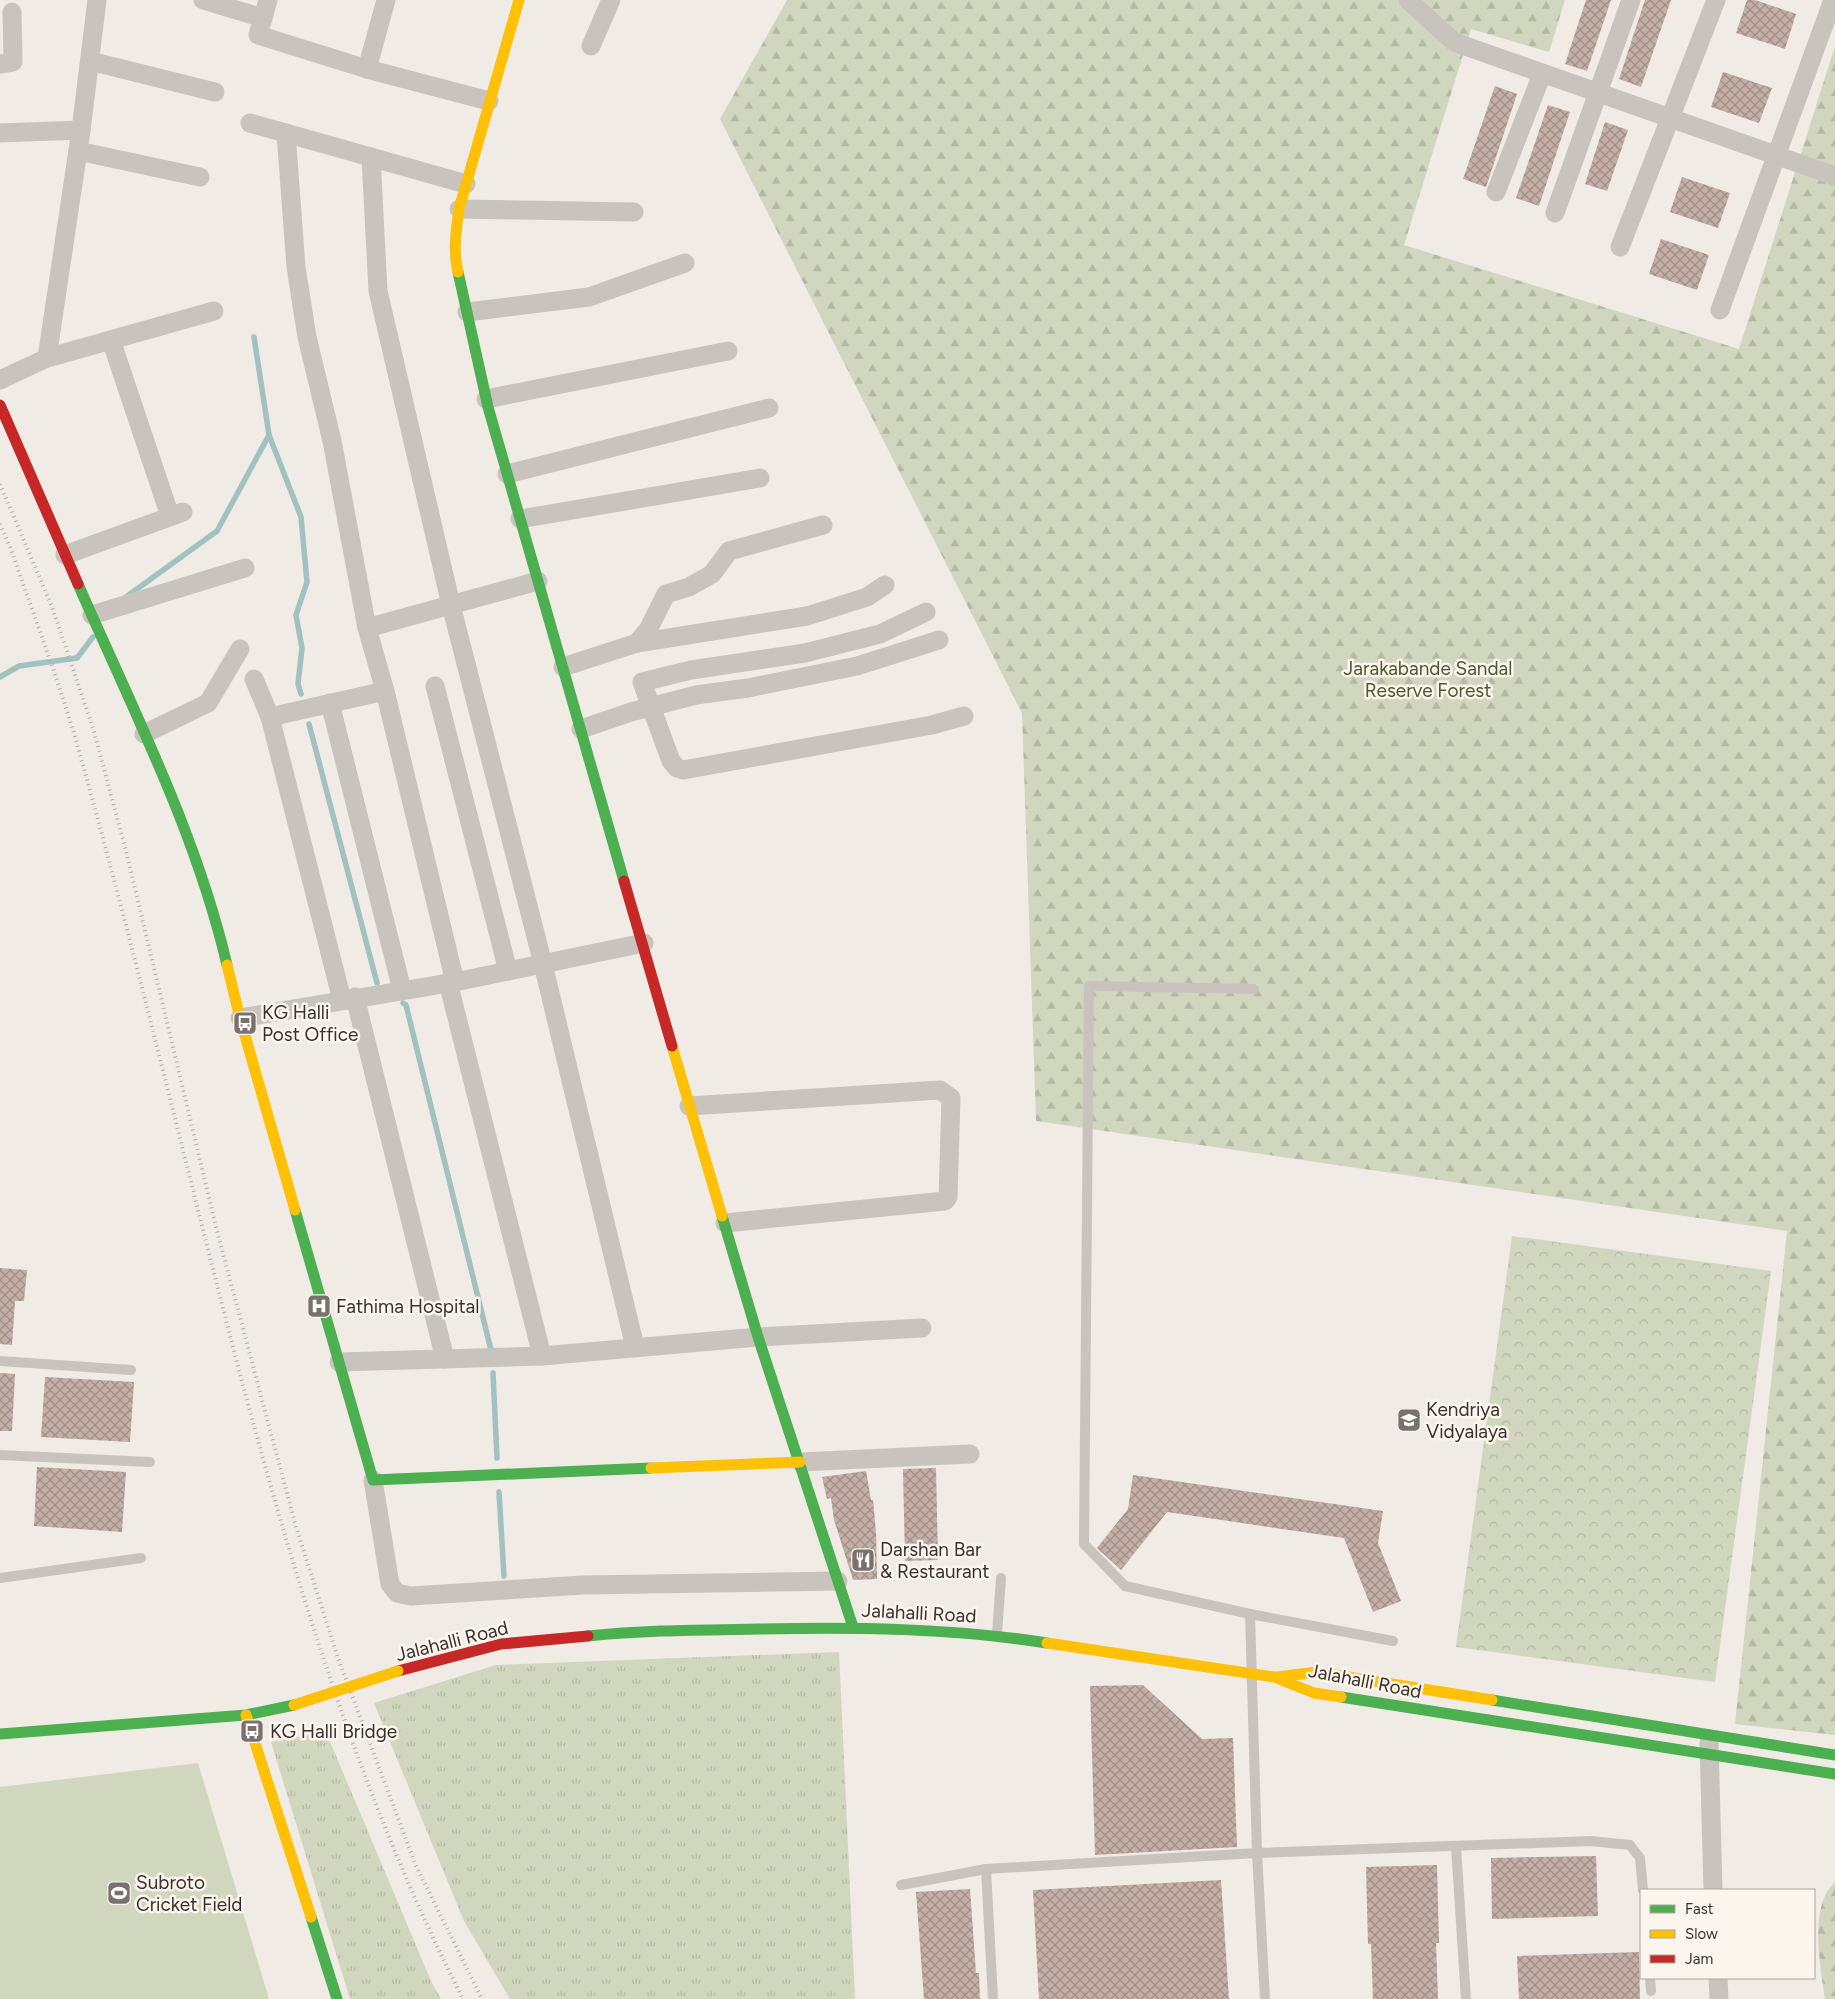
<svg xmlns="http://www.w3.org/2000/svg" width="1835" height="1999" font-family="Figtree,sans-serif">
<defs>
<pattern id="grass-tufts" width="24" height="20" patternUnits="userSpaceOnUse" patternTransform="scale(1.25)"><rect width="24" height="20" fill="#d1d6bf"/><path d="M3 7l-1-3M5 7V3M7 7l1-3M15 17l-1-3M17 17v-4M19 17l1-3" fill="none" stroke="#b4b8a4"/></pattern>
<pattern id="forest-firs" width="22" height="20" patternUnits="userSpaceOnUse" patternTransform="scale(1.25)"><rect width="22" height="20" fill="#d1d6bf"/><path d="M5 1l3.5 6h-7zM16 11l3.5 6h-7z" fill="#b4b8a4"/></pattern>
<pattern id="park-crowns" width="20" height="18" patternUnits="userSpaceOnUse" patternTransform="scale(1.25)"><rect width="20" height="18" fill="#d1d6bf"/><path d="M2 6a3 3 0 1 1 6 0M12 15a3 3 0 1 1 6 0" fill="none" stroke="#b4b8a4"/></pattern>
<pattern id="building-cross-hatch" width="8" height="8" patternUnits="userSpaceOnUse" patternTransform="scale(1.25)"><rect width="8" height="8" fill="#c3afa7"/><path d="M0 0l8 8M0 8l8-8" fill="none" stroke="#a08f88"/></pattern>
</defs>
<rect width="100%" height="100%" fill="#f0ebe5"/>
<g fill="url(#grass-tufts)">
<polygon points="839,1652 855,1999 510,1999 464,1921 374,1703 496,1665"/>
<polygon points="326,1732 431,1981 441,1999 350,1999 271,1742"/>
</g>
<g fill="url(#forest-firs)">
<polygon points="787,0 1565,0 1549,52 1471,29 1404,245 1739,349 1835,46 1835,1735 1735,1724 1787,1231 1036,1121 1022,713 720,119"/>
<path d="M1835,1882V1999H1825C1821,1966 1808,1906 1835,1882Z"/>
</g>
<polygon fill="url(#park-crowns)" points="1512,1236 1771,1271 1715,1682 1456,1647"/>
<polygon fill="#d1d6bf" points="198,1763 269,1999 0,1999 0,1787"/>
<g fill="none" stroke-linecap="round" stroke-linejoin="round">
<g stroke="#a1c2c1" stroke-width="5.5">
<polyline points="254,337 269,435 301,517 307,582 296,615 302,648 298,684 301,694"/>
<polyline points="126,597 217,531 269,435"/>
<polyline points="0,677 19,666 77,658 93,637"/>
<polyline points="309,724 377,983"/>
<polyline points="403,1003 406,1005 491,1350"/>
<polyline points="493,1373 497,1458"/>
<polyline points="499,1492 504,1576"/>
</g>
</g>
<g fill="url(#building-cross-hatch)">
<polygon points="1586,0 1611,0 1587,71 1565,64"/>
<polygon points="1645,0 1671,0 1641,87 1619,79"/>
<polygon points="1747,0 1755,0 1796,14 1785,49 1736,33"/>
<polygon points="1723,72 1772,88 1759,123 1711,107"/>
<polygon points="1495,86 1517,94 1486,187 1463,179"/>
<polygon points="1548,105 1570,112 1539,206 1516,198"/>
<polygon points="1605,122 1628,130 1607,191 1585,184"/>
<polygon points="1682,177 1730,193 1718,228 1670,212"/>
<polygon points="1661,239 1709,255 1697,290 1649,274"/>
<polygon points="0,1268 27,1270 24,1301 15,1301 12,1345 0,1344"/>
<polygon points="0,1373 15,1374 12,1431 0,1431"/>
<polygon points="45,1377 134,1382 130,1442 41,1437"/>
<polygon points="37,1467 126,1472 122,1532 34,1526"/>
<polygon points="936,1468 938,1560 905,1561 903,1469"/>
<polygon points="866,1471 871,1500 873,1500 876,1532 877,1579 853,1580 834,1520 831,1498 827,1499 822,1477"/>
<polygon points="1133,1475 1383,1511 1378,1543 1401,1601 1373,1612 1344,1538 1167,1512 1121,1570 1097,1548 1128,1509"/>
<polygon points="1143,1685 1202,1739 1233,1738 1237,1847 1095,1855 1090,1686"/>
<polygon points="1596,1856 1598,1916 1492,1919 1491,1858"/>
<polygon points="1437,1865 1439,1943 1436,1943 1438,1999 1373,1999 1371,1944 1368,1944 1366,1867"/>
<polygon points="1221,1880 1229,1999 1039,1999 1033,1890"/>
<polygon points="970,1889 976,1973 979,1973 980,1999 924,1999 916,1892"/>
<polygon points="1639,1952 1640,1999 1519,1999 1517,1956"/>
</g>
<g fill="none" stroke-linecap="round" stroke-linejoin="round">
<g stroke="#c9c3be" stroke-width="10">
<polyline points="1254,989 1089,986 1084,1544 1125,1586 1250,1614 1393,1641"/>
<polyline points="0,1361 131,1370"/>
<polyline points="0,1455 150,1462"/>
<polyline points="0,1578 141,1558"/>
<polyline points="1250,1614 1257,1853 1265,1999"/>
<polyline points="997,1634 1001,1578"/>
<polyline points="1456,1847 1466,1999"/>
<polyline points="986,1869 993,1999"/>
<polyline points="901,1885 986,1869 1257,1853 1591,1841 1630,1845 1640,1858 1643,1890"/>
<polyline points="1650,1978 1651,1991"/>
</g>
<g stroke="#c9c3be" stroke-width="19">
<polyline points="203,0 263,18 258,35 367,69 489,101"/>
<polyline points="1408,0 1454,42 1835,176"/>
<polyline points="263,18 268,0"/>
<polyline points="591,46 611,0"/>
<polyline points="90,61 215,92"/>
<polyline points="0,64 13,62 12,12"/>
<polyline points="367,69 386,0"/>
<polyline points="250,123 466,184"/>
<polyline points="81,130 97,0"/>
<polyline points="0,133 81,130 47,358 0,380"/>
<polyline points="78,151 200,177"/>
<polyline points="371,157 378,291 451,605 543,964 635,1347"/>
<polyline points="1496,192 1542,74"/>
<polyline points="459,209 634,212"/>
<polyline points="1555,213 1631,0"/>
<polyline points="1620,247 1716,0"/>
<polyline points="1720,310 1833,0"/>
<polyline points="467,312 589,297 685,263"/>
<polyline points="111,340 170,516"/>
<polyline points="47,358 214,311"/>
<polyline points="486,399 728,351"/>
<polyline points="507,474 769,408"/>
<polyline points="520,519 760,478"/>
<polyline points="65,555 183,512"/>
<polyline points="926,612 880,634 805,653 691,670 642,682 671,761 677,768 683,770 932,725 964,716"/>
<polyline points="92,615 245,568"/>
<polyline points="367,628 538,581"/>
<polyline points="637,643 807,616 867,597 885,585"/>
<polyline points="563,667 637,643 648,630 666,594 689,587 712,574 729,551 823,525"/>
<polyline points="254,679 270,717 342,1000"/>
<polyline points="435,686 508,971"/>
<polyline points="385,691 455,982"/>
<polyline points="330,703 402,990"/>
<polyline points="270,717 385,691 367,628 332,441 307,337 296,267 286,133"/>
<polyline points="581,729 631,712 696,695 748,688 857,666 939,640"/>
<polyline points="144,734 208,703 240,649"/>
<polyline points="448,982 542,1356"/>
<polyline points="355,997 445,1359"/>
<polyline points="240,1018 455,982 644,943"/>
<polyline points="689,1106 940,1090 951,1098 948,1197 945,1201 725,1223"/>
<polyline points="339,1362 542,1356 758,1337 922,1328"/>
<polyline points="800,1462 970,1454"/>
<polyline points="373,1480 390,1584 397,1593 411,1596 583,1585 838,1581"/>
<polyline points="1709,1742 1713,1890"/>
<polyline points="1718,1978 1719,1999"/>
</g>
<g stroke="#4caf50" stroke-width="11">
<polyline points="458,272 488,407 624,881"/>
<path d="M78,584C132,708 196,832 227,965"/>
<polyline points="295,1210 373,1480 651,1468"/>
<polyline points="722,1216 758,1337 853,1627"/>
<path d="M588,1636C645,1630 701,1630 759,1629C855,1627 951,1628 1047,1643"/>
<polyline points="1341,1697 1835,1774"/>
<polyline points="1492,1700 1835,1755"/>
<polyline points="0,1734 246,1715 294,1705"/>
<polyline points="311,1917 337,1999"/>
</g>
<g stroke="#ffc107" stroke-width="11">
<path d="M458,272C453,251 456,231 459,209L519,0"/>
<polyline points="227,965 240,1018 295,1210"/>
<polyline points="672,1046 722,1216"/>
<polyline points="651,1468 800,1462"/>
<polyline points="1047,1643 1274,1677 1314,1693 1341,1697"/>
<polyline points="1277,1677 1317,1672 1492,1700"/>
<polyline points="246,1715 311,1917"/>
</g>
<g stroke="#c62828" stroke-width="11">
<polyline points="0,405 78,584"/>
<polyline points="624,881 672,1046"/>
<polyline points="398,1671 501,1644 588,1636"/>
</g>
<g stroke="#b1aca8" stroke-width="4" stroke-dasharray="1 4" stroke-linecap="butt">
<polyline points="0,484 52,607 93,728 125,847 217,1231 296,1527 338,1658 416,1866 482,1999"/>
<path d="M0,524L11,549C33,614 58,678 77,744C136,953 185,1164 240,1374C297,1588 362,1801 463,1999"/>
</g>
<polyline stroke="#ffc107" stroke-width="11" points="294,1705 398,1671"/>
</g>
<defs>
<g id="bus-square" transform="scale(1.25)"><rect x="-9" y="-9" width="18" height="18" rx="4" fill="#7a716c" stroke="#fbf5ee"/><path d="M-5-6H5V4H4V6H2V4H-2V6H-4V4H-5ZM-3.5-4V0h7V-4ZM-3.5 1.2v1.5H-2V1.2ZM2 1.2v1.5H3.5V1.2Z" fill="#fff"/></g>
<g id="hospital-square" transform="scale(1.25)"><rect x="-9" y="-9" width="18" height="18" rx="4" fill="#7a716c" stroke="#fbf5ee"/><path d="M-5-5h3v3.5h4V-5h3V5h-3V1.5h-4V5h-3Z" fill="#fff"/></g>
<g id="school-square" transform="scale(1.25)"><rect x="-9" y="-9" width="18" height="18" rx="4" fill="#7a716c" stroke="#fbf5ee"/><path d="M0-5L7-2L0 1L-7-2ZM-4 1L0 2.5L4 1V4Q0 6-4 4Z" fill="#fff"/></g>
<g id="restaurant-square" transform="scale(1.25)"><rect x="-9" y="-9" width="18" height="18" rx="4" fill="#7a716c" stroke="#fbf5ee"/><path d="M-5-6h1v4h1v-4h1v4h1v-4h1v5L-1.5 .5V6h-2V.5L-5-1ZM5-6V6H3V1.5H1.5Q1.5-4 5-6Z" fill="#fff"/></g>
<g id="stadium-square" transform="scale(1.25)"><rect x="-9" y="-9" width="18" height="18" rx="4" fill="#7a716c" stroke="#fbf5ee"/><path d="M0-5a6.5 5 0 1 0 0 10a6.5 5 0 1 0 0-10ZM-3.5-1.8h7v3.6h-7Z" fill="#fff"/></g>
</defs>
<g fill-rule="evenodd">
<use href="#bus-square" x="245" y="1023"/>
<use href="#hospital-square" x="319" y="1306"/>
<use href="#school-square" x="1409" y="1420"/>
<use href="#restaurant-square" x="863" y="1560"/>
<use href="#bus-square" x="252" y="1731"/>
<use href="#stadium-square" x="119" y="1893"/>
</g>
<g text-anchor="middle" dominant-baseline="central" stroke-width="5" stroke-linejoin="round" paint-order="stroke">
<g font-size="19" fill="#4a5a2e" stroke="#fbf5ee">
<text x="1428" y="668">Jarakabande Sandal<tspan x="1428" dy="22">Reserve Forest</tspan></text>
</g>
<g font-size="19" fill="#3b302b" stroke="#fbf5ee" text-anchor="start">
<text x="262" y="1012">KG Halli<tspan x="262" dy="22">Post Office</tspan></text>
<text x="336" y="1306">Fathima Hospital</text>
<text x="1426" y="1409">Kendriya<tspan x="1426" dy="22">Vidyalaya</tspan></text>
<text x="880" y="1549">Darshan Bar<tspan x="880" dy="22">&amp; Restaurant</tspan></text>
<text x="270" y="1731">KG Halli Bridge</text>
<text x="136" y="1882">Subroto<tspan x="136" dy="22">Cricket Field</tspan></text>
</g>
<g font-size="19" fill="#3b302b" stroke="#fbf5ee">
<text transform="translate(919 1613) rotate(3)">Jalahalli Road</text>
<text transform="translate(452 1641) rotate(-14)">Jalahalli Road</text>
<text transform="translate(1365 1681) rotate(11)">Jalahalli Road</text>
</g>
</g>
<rect x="1640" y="1889" width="175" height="90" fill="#fbf5ee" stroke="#aea6a0"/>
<rect x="1650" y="1905" width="25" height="8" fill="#4caf50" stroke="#aea6a0"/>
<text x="1685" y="1914" font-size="15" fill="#3b302b">Fast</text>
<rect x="1650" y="1930" width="25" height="8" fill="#ffc107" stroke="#aea6a0"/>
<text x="1685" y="1939" font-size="15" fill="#3b302b">Slow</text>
<rect x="1650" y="1955" width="25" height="8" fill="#c62828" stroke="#aea6a0"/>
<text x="1685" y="1964" font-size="15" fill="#3b302b">Jam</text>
</svg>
